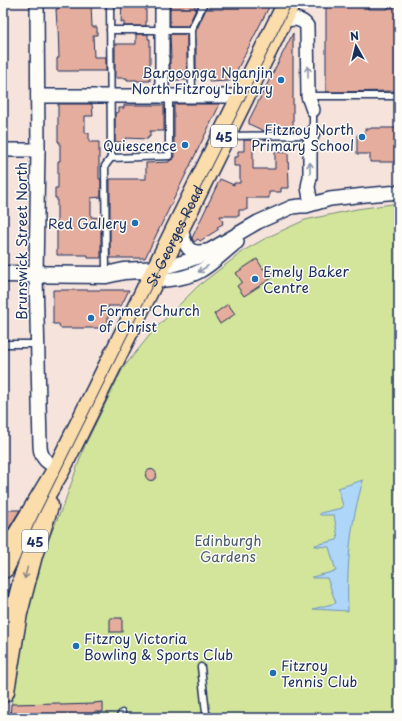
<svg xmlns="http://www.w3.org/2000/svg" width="402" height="721" font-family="'Playpen Sans',sans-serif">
<rect width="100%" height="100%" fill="#f6e4dc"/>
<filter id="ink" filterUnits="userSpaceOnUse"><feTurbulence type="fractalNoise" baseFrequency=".025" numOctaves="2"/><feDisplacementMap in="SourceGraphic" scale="8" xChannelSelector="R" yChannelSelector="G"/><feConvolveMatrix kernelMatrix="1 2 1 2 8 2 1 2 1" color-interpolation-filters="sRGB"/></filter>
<g filter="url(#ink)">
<polygon fill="#d2e59a" stroke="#768a7c" points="399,203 399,718 10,718 15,671 24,622 43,552 65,501 85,445 123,368 154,330 198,286 245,250 266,238 305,220 357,209"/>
<path fill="#aed6f8" stroke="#7393ba" d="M363,480C358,499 353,519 351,538C348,562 347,586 348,611L313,609L336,603L327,578H312V577L336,571L329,547L315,546V545L337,540L338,538L334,515H320V513L342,508L343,506L338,488Z"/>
<g fill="#e5ad9d" stroke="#1b2f5e">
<polygon points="58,3 91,3 92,27 97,27 97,35 93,35 94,57 106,57 106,71 57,71 57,58 59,58 58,26 57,26 56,9 58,9"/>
<polygon points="122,3 146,3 146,26 124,26 124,22 121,22"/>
<polygon points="170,3 195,3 195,9 196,9 188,26 170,26"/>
<polygon points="224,3 271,3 232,80 229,81 209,82 209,75 196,75 196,31 206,9 224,9"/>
<polygon points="326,3 344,3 344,6 366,6 366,7 368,7 368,9 388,9 388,7 399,7 399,91 326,92"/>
<polygon points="293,33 293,131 264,131 249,124 249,120"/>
<polygon points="136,34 148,34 148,39 150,39 150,81 137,81 137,80 127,80 127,78 116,78 116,71 115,71 115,44 136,44"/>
<polygon points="170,34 187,34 187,80 170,80 170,58 171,58"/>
<polygon points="58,104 92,104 93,116 85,116 85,133 89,133 89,142 99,142 99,179 101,179 101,197 91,198 91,217 101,218 101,258 88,258 88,255 57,255 57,198 55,198 55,188 58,188 58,161 60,161 60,142 58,142"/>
<polygon points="176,104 220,104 145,258 110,258 110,179 146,179 146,163 169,162 169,161 173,159 174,156 174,105"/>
<polygon points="124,105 164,105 164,131 150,131 150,137 148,137 148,139 125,138 125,142 115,142 115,113 119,112 119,108 124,108"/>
<polygon points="371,128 399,128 399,162 370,162 370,154 357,154 357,135 365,135 365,129 370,129"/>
<polygon points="244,140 253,140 253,169 275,169 275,152 288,153 289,188 281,188 281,192 269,192 269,198 247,198 247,210 239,210 239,216 220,216 223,222 222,222 223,224 217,227 219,229 200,241 198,239 194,242 192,238 220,179 234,185 234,183 240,183 240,166 234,166 234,157 238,157 238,151 244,151"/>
<polygon points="257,259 263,269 268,266 275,276 244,296 237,286 242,282 236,273"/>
<polygon points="53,290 129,290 121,306 108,306 108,328 60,328 59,324 53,324"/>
<polygon points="228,304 235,314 220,324 214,314"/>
<circle cx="151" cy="475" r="5.5"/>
<polygon points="3,510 20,510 3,538"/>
<rect x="110" y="618" width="12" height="14"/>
<polygon points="103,702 103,712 94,712 94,715 82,718 10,718 11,704 60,703 60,705 94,704 94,703"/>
</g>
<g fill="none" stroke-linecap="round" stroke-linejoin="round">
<g stroke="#1b2f5e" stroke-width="9">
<g id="service">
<polyline points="110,30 191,30"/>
<polyline points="192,96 191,30 204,3"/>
<polyline points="308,96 399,96"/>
<polyline points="313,110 313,132"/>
<polyline points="228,136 312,135"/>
<polyline points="111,158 169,156 169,96"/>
<polyline points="106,274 105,166 111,158 110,3"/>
<polyline points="3,344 38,344"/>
<polyline points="201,667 206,713 210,718"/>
<polyline points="119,718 122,713"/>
</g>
</g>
<g stroke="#1b2f5e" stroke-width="16">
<g id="minor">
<path d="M37,3L38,150L36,275L40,445C40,459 48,463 59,469"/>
<polyline points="162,3 162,96"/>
<path d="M281,20C291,19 301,17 307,26L308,96L313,110"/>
<polyline points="38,96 243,96"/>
<polyline points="3,150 38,150"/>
<polyline points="311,204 308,187 310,177 310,142 313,132"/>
<path d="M180,225C185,241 184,256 206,251"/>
<polyline points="158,269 187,261 198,257 258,222 292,207 300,206 306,206 330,199 365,195 399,192"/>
<path d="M151,282C168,279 186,279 200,271C214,263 225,251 237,242"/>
</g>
</g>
<g stroke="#1b2f5e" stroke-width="19">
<polyline id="tertiary" points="3,274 106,275 124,271 158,269"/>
</g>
<g stroke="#1b2f5e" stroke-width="25">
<g id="trunk">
<path id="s1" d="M3,567L14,544L59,469L289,3"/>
<polyline points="3,691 16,613 31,555 47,506"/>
</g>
</g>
<use href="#service" stroke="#fdfcf7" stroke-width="6"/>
<use href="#minor" stroke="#fdfcf7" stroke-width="13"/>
<use href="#tertiary" stroke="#fdfcf7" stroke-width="16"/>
<use href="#trunk" stroke="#fbddab" stroke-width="22"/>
<path stroke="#1b2f5e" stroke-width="1" d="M3,611C10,582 21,554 33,526L292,3"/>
</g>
<defs><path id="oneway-shaft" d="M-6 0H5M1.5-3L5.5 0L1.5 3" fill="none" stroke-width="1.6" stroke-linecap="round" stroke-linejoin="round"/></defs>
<g stroke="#8c96aa">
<use href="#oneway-shaft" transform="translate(308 72) rotate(-91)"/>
<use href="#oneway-shaft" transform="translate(310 168) rotate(-90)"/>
<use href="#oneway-shaft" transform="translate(203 269) rotate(147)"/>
</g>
<use stroke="#8b8684" href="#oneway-shaft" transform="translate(26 573) rotate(104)"/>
</g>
<g fill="#1f6fb2" stroke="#fdfcf7" stroke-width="1.5">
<circle cx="281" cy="80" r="4"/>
<circle cx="362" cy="137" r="4"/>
<circle cx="185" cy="145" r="4"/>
<circle cx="135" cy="223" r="4"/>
<circle cx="255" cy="279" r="4"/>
<circle cx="91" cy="318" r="4"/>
<circle cx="76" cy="646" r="4"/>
<circle cx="273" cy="673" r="4"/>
</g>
<g text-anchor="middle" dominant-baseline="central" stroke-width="3" stroke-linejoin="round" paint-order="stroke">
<g fill="#fdfcf7" stroke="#5f6c8c" stroke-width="1">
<rect x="211" y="125" width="26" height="22" rx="3"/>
<rect x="22" y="530" width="26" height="22" rx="3"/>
</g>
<g font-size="13" font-weight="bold" fill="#1b2f5e">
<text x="224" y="136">45</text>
<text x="35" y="541">45</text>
</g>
<g font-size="14" fill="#1b2f5e" stroke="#fdfcf7" text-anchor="end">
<text x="273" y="72">Bargoonga Nganjin<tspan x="273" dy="16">North Fitzroy Library</tspan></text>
<text x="354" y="129">Fitzroy North<tspan x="354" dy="16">Primary School</tspan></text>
<text x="177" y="145">Quiescence</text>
<text x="127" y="223">Red Gallery</text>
<text x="263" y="271" text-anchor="start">Emely Baker<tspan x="263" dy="16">Centre</tspan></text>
<text x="99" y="310" text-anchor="start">Former Church<tspan x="99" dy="16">of Christ</tspan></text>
<text x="84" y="638" text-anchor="start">Fitzroy Victoria<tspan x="84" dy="16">Bowling &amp; Sports Club</tspan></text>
<text x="281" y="665" text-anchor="start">Fitzroy<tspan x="281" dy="16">Tennis Club</tspan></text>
</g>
<g font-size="14" fill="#1b2f5e" stroke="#fdfcf7">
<text stroke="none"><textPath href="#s1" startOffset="373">St Georges Road</textPath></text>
<text transform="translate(21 241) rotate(-90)">Brunswick Street North</text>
</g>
<g font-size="14" fill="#495c6d" stroke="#fdfcf7">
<text x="228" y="540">Edinburgh<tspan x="228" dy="16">Gardens</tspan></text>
</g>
</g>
<rect width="402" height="721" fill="none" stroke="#fdfcf7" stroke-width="16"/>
<rect x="8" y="8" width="386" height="705" fill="none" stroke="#1b2f5e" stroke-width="1.5" filter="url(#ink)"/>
<g transform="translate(356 46) rotate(352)" stroke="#fdfcf7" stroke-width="3" paint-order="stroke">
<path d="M0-3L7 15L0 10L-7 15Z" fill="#1b2f5e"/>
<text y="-6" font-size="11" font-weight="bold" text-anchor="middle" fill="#1b2f5e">N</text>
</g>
</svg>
